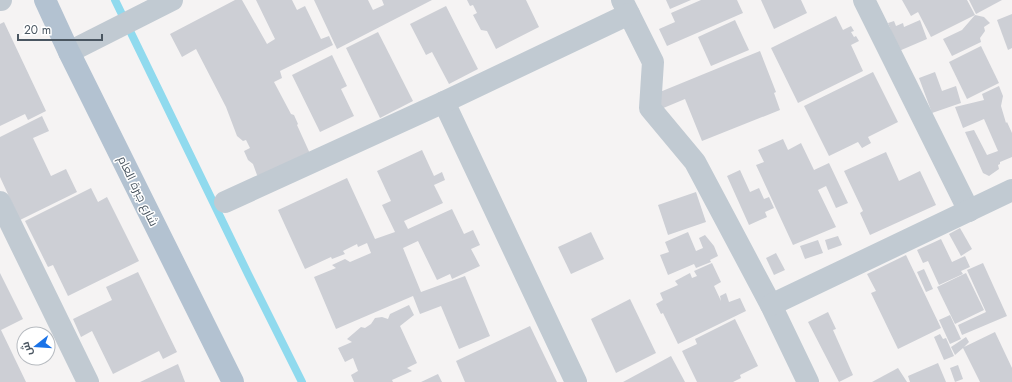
<svg xmlns="http://www.w3.org/2000/svg" width="1012" height="382" font-family="Jost,Cairo,sans-serif">
<rect width="100%" height="100%" fill="#f5f3f3"/>
<g fill="none" stroke-linecap="round" stroke-linejoin="round">
<polyline stroke="#90daee" stroke-width="8" points="115,0 248,274 302,382"/>
</g>
<g fill="#cdcfd5">
<polygon points="235,0 242,0 267,44 275,39 256,0 292,0 297,10 305,6 321,39 329,36 333,45 280,71 282,78 274,82 291,114 294,115 298,124 297,125 312,158 260,178 257,175 253,164 248,160 244,151 250,148 246,140 243,141 237,136 226,107 196,49 182,57 170,34"/>
<polygon points="314,0 368,0 373,10 384,5 382,0 432,0 337,49"/>
<polygon points="467,0 526,0 539,27 496,49 487,31 481,30 473,15 477,13 473,5 470,6"/>
<polygon points="666,0 691,0 670,9"/>
<polygon points="701,0 737,0 743,13 667,46 659,29 675,22 671,13"/>
<polygon points="761,0 801,0 807,13 774,29"/>
<polygon points="902,0 967,0 975,15 931,37 918,12 911,16"/>
<polygon points="969,0 1002,0 976,14"/>
<polygon points="446,6 478,69 449,84 432,52 426,55 410,24"/>
<polygon points="1012,14 1012,48 1008,50 997,20"/>
<polygon points="975,15 984,17 990,23 984,27 985,31 980,38 981,42 952,56 943,39 962,30"/>
<polygon points="836,16 843,30 851,26 854,31 851,32 854,37 856,36 859,41 851,45 863,71 798,103 771,48"/>
<polygon points="735,20 749,50 711,66 698,37"/>
<polygon points="920,20 927,39 899,51 888,23 894,21 896,26 903,23 904,27"/>
<polygon points="4,22 46,111 28,120 25,114 0,126 0,24"/>
<polygon points="378,32 413,101 380,118 346,48"/>
<polygon points="981,46 999,83 967,99 949,62"/>
<polygon points="760,51 776,92 774,93 780,110 702,141 685,99 661,109 655,94"/>
<polygon points="332,55 347,86 341,89 354,116 320,132 292,75"/>
<polygon points="873,72 898,122 868,137 871,143 862,148 858,142 829,156 804,106"/>
<polygon points="935,72 942,91 956,86 961,103 932,113 919,78"/>
<polygon points="999,86 1003,96 1001,106 1006,123 1007,122 1012,133 1012,157 1000,162 1000,164 998,165 999,169 989,176 983,173 965,132 974,130 987,155 998,151 984,119 963,128 955,107 984,100 982,94"/>
<polygon points="42,116 49,131 33,138 51,176 66,169 77,192 20,220 0,177 0,137"/>
<polygon points="783,139 788,150 801,143 814,170 829,163 848,203 836,208 826,186 818,190 836,227 793,245 756,165 764,162 758,150"/>
<polygon points="422,150 434,176 442,172 445,180 434,185 443,203 404,221 408,229 452,209 464,234 473,230 480,245 471,249 480,266 452,279 450,274 437,280 418,241 403,248 421,292 465,276 490,336 459,349 441,306 420,314 413,296 336,329 314,277 336,268 332,265 345,259 350,262 371,253 367,243 358,247 357,244 343,251 345,254 332,259 331,257 305,269 278,210 347,178 375,239 395,232 382,205 391,201 377,171"/>
<polygon points="886,152 899,181 920,171 936,205 870,235 860,213 863,211 844,171"/>
<polygon points="740,170 750,192 759,188 764,199 769,197 774,208 765,212 767,217 749,225 727,176"/>
<polygon points="91,188 98,202 107,197 139,261 68,296 53,265 48,267 25,221"/>
<polygon points="696,192 706,222 668,235 658,205"/>
<polygon points="960,228 972,249 961,256 949,234"/>
<polygon points="591,232 604,259 571,274 558,247"/>
<polygon points="688,232 696,251 703,248 699,238 705,235 714,246 718,256 710,260 711,262 696,268 694,264 668,275 660,255 669,252 665,242"/>
<polygon points="838,236 842,245 828,250 825,240"/>
<polygon points="941,239 952,262 965,256 970,267 961,271 963,274 939,285 928,261 923,263 917,250"/>
<polygon points="818,240 823,253 805,259 800,246"/>
<polygon points="776,253 785,270 774,275 766,258"/>
<polygon points="906,255 941,328 898,349 871,293 876,291 867,274"/>
<polygon points="712,263 721,282 714,286 721,301 720,296 726,293 729,302 740,298 746,311 678,344 663,313 661,314 656,304 663,300 660,293 678,285 675,281 690,273 692,278 697,276 694,271"/>
<polygon points="983,263 1007,316 962,335 958,325 986,312 967,270"/>
<polygon points="924,269 933,289 926,292 917,272"/>
<polygon points="138,272 177,352 163,359 159,351 113,374 92,331 81,337 73,319 112,300 106,287"/>
<polygon points="0,273 23,319 1,330 26,382 0,382"/>
<polygon points="966,273 984,310 955,324 937,287"/>
<polygon points="630,299 656,353 616,373 591,319"/>
<polygon points="409,305 414,315 400,326 417,363 407,368 412,371 392,380 393,382 354,382 351,375 358,371 353,358 345,362 338,348 352,342 347,339 361,327 365,328 371,324 375,318 382,317 388,319 390,314"/>
<polygon points="828,312 836,329 833,330 853,375 839,382 808,322"/>
<polygon points="950,315 961,339 950,344 939,320"/>
<polygon points="735,319 758,366 740,375 741,378 733,382 697,382 682,351 697,344 695,339"/>
<polygon points="530,326 557,382 465,382 456,361"/>
<polygon points="995,332 1012,368 1012,382 980,382 963,348 955,355 951,347 966,337 969,342 964,347"/>
<polygon points="940,334 943,339 946,338 954,356 944,360 934,337"/>
<polygon points="671,356 685,382 623,382"/>
<polygon points="938,363 946,382 910,382 908,376"/>
<polygon points="178,364 185,382 140,382"/>
<polygon points="958,365 963,379 955,382 950,368"/>
<polygon points="898,368 907,382 872,382"/>
<polygon points="438,374 442,382 421,382"/>
</g>
<g fill="none" stroke-linecap="round" stroke-linejoin="round">
<g stroke="#c1cad2" stroke-width="22">
<polyline points="0,0 1,0"/>
<polyline points="622,0 653,62 650,108 695,162 771,305 808,382"/>
<polyline points="864,0 969,211"/>
<polyline points="69,52 172,0"/>
<polyline points="444,102 576,382"/>
<polyline points="0,202 88,382"/>
<polyline points="225,202 444,102 629,14"/>
<polyline points="771,305 1012,190"/>
</g>
<polyline stroke="#b3c2d1" stroke-width="22" points="45,0 69,52 233,382"/>
</g>
<g text-anchor="middle" dominant-baseline="central" stroke-width="3" stroke-linejoin="round" paint-order="stroke">
<g font-size="12" fill="#4a5661" stroke="#fff">
<text transform="translate(138 191) rotate(64)">شارع جبرة العام</text>
</g>
</g>
<g transform="translate(36 346) rotate(253)"><circle r="19" fill="#ffffff" stroke="#b7bbc0"/>
<path d="M0-3L7 15L0 10L-7 15Z" fill="#1a73e8"/>
<text y="-6" font-size="11" font-weight="bold" text-anchor="middle" fill="#4a5661">ش</text>
</g>
<path d="M18 34v6h84v-6" fill="none" stroke="#4a5661" stroke-width="2"/>
<text x="24" y="34" font-size="12" fill="#4a5661" stroke="#ffffff" stroke-width="3" paint-order="stroke">20 m</text>
</svg>
